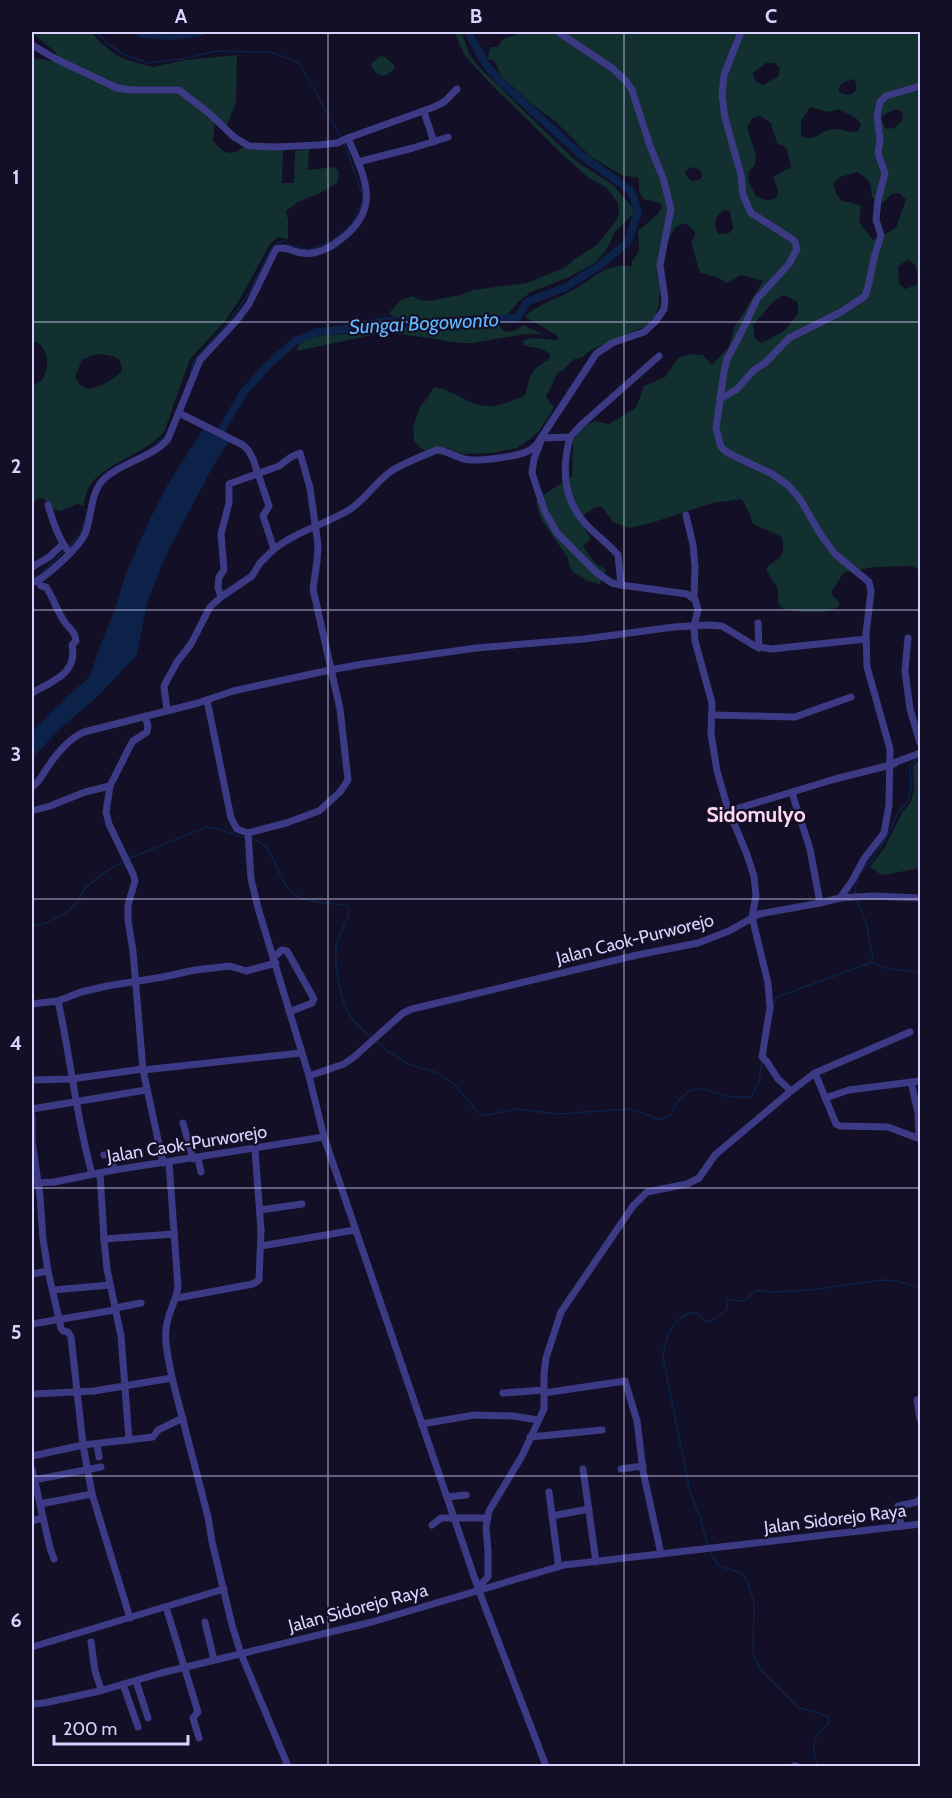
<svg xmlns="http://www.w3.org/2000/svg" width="952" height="1798" font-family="Cabin,sans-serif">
<rect width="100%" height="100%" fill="#130f26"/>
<g fill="#12302f" fill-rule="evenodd">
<path d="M32,32H91L101,43L116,55L130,61L153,67L186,60L237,55L236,103L226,127L215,123L213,141C223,152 230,158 243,147L255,150L278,148L283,150L282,183H294L295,151L309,149L308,170L335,167L339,173L337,183L318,194L298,202L286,211L288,220V239L279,237L270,244L240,299L226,320L190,359L164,432C144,454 114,460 94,480C87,487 85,497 84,506L77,504L60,511L55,510L43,498L37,499L33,504L34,530L32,531V386C35,384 41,382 43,378C51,367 47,341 32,342V58L52,61L56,53ZM102,354L112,356L120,360L122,371C111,381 102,387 87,389L79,384L75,377L82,360L93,355Z"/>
<polygon points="451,32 462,32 469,54 480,68 576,161 613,185 632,207 634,213 614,233 608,247 595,263 567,278 531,292 518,302 507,315 482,319 457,317 432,320 394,317 389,313 401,300 413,296 420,300 429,301 460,295 473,290 527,283 566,267 575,259 597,245 615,222 619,214 618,203 606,187 590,179 566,158 486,79 465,56 455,34"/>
<path d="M518,32H920V570L912,566L875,567L844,572L831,592C833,598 839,599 840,605C826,616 800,612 783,609L778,603V589L766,570C769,562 780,561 783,552C784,548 782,541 782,537L753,524L749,513L742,499L713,503L651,523L629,528L613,522L603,508L600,506L592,509L578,519L591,538L583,546L594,562L606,570L600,584L588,581L574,573L569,566L568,558L541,519L536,501L546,493L572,477L573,439L584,426L594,421L609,424L634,409L637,406L644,386L665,377L678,358L691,354L703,355L712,365L729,347L734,328L763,281L741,275L726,283L719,278L701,273L699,270L691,242L695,235L694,231L687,224H682L675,228L660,253L657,271L660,289L659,305L655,317L644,327L593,349L581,358L574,359L562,371L558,372L546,397L554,408L539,431L530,439L517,448L492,453L463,454L448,448L434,447L427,452L419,447L414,440L413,427L420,406L426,400L432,390L435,387C466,394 475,415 508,402C514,400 520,398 526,394C529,376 532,368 549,360L550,355C543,346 534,349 523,345L524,340L533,338L558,340V336L525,317L527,314C540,304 554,300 569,292C592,281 602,263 632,266V261L639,251L638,231L658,214L662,207L660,203L643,199L639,191V178L621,175L590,156L555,121L533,105L501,76L495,62L488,59L490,47H498L503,39L516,35ZM766,63H775L780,69L778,77L763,85L755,81L753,73ZM854,79C862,93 848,99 838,91C840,82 846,81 854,79ZM810,107L829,112L838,109L856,118L861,124L858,131C849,134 842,128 833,129C820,130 815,144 801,136V121ZM896,109L902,112L903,120L894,128L886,129L881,119L884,115ZM760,116L771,123L777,143L784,146L787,150L791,167L774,176C774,185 781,189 776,198L768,201L756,196L748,180L749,171L755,165L756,156L747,127L752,118ZM692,167C698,170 702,169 702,177L699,180L691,181L686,175L685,171ZM857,172C872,182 870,180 872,197L883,203L891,194L900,193L906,200L896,228L873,240L859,222L861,206C843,197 841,210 833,183L840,177ZM724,210L730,211L733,229L729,233L719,234C712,227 715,214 724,210ZM908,260C919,264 917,275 917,285L905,289L899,284L898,266ZM784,295L798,302V314L784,331L762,343L755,339L753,325L775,300Z"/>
<path d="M381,56L385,57L394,65V69C386,78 378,78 371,66L373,62Z"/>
<polygon points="384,324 396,328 406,325 422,326 438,330 461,329 483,324 500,326 503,331 512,332 523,325 543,334 525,334 473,343 460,343 395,333 382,333 297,351 298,346 306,339 324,335 354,334 367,327"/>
<polygon points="920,759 920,868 884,875 880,874 870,867 885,847 902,813 911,802 914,788 913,766"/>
</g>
<polygon fill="#0c2248" points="204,428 229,441 211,470 165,557 147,603 137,655 95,699 64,725 32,758 32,732 55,708 90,676 100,646 115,609 126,573 149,521 168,484"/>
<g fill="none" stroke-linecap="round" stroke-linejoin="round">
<g stroke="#0c2248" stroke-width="1.5">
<polyline points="95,32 111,46 125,55 148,63 183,59 217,51 271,52 299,63 341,137"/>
<polyline points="344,142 363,196"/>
<polyline points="190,377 193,362 231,319 249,293 272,247 284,240 291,246 307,250 331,242 352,224 363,201"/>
<polyline points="150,449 166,436 171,423"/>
<polyline points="69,546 80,535 87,512"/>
<polyline points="41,574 65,550"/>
<polyline points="32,577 37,576"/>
<path d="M251,839C278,845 274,882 297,896C309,903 334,903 348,906C350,918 343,925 339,936C331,956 339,995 349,1014C353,1023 364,1030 371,1037"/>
<path d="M130,858L206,827C219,827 233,835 246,838"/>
<polyline points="861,872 872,860 886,838 899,811 908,801 911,788 910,765 918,757"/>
<polyline points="856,894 855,889 859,876"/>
<path d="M32,926C45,925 64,916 74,906C79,901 80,895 84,890C95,878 109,869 123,862"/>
<polyline points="872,963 889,969 920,972"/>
<polyline points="773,1008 776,998 780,996 870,963 873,959 867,926 857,899"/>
<path d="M375,1040L386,1050L408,1064L438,1073L455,1085L477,1111L482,1115H487L516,1109L558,1114L628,1109L649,1115L656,1119H661L670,1116C673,1111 675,1104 679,1100C698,1079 710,1094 732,1097C738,1097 745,1097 751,1097L759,1081L762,1063"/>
<path d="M708,1547L701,1520L690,1492L663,1358C665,1337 672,1318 693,1312L700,1315L705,1322L711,1321L727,1310L728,1300L745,1301L756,1290L772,1292L810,1290L881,1280L897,1281L920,1288"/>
<path d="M709,1551L719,1566L742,1573L747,1581L754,1603L753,1650L754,1658L762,1671L798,1707L828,1716C828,1718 830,1719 829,1721C829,1725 822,1729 819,1732C812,1742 812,1757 819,1766"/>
</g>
<g stroke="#0c2248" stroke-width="8">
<polyline points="138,32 141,34 173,36 200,32"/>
<polyline points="216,439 244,392 269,364 295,341 317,332 341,330 386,321 454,325 518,317 527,302 566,287 599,266 628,242 638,211 631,191 581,155 502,83 487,66 468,32"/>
</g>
<g stroke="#3d3a85" stroke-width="7">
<path d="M32,45L56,59L117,88L132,90H179L210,114L234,137L249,146L276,147L318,145L337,143L348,138C363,175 382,205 345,236C337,242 328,250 317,252C313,253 307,254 303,253C293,253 286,245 276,249L249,304L237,320L200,360L168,439C152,458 124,461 105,478C90,491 92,517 85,534C79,547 45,579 32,583"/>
<polyline points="424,112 434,142"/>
<polyline points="348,138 434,107 444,102 457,89"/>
<polyline points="358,162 413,148 448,137"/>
<polyline points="659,356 581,425 570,437 542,438 534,459 532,473 545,512 557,533 597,573 612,583 621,585 687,594 695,600"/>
<polyline points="720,399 736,390 754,370 765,363 789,338 841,312 865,296 868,287 874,258 881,235 876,220 878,200 885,173 878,153 880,140 877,116 880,102 886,96 920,86"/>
<path d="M179,413L243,445L248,450L253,459L269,506L263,516L274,549C297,531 324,525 349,510C365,500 375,483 390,472C403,463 421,457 436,450C446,450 454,456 464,459C476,462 519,457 530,450C532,449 536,445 537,444L596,354L612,343L644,332L656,321L664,309L665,299L660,265L671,209L663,178L650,146L632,90L626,81L612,68L558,32"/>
<path d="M570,437C562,467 562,497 584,522C594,534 608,543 618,555L621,585"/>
<path d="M48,505C53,521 58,539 69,552"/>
<polyline points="686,515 693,545 695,567 694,596 698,610 694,626 695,641 712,703 711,734 717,771 728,809 746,852 754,876 756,896 752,917 768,983 770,1008 762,1057 767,1062 778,1079 791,1091"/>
<polyline points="32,567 49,557 63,544"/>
<polyline points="758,623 759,648"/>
<polyline points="908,638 905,671 910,709 920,743"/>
<path d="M32,693C52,681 78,674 72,645L76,641C75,630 68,628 64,621C57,611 53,597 46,587L41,586L38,581"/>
<polyline points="207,700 231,818 237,829 248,833 286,823 319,811 340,792 348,780 340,709 313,589 317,561 318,545 310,488 300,453 291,457 279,466 229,484 229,503 221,534 224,570 219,577 218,587 221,597"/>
<polyline points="167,710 164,686 177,662 191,644 210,607 221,597 252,576 260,563 274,549"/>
<polyline points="713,715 795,717 851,697"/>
<polyline points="145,716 148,726 147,732 133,741 130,746 110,786 106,812 109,824 133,874 135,881 128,905 128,920 133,951 143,1070 163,1163"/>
<path d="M32,787C41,781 43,773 49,765C58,752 70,738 84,732L198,703L233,691L330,670L363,664L476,648L584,639L674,627L708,625L722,626L755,646L771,649L866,639"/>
<polyline points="792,793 810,849 820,903"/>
<polyline points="32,811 50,806 85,792 110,786"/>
<polyline points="729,811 835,779 894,764 896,762 920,753"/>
<polyline points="248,833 251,879 258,908 309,1076"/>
<polyline points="840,898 872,896 920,898"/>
<polyline points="274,957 282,950 287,951 314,999 312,1003 289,1012"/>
<path d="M58,1001C71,1059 76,1117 92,1174"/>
<polyline points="32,1004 58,1001 81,992 107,986 163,977 195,970 230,966 246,971 276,963"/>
<polyline points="143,1070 301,1053"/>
<polyline points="815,1073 836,1124 840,1126 888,1127 920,1139"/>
<polyline points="32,1080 71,1079 143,1069"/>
<polyline points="911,1082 918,1113 919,1138"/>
<polyline points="825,1098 849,1090 920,1081"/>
<polyline points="32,1109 146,1090"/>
<polyline points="32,1115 32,1141 40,1196 43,1239 48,1271 61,1328 63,1331 68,1332 71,1337 83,1445 92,1494 40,1504"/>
<polyline points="183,1123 193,1159"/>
<polyline points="324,1137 479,1591 546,1766"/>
<polyline points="255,1149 261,1231"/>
<polyline points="104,1155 109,1154 111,1156 114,1170"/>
<polyline points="198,1158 201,1172"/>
<path d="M169,1162L178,1287C176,1299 171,1308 168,1319C162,1337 169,1360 172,1378"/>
<polyline points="100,1173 104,1239 174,1234"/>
<polyline points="32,1183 54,1182 114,1170 324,1137 309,1076 344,1064 354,1057 403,1013 412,1009 637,955 698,943 729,931 759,914 820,903 840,898 852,881 864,859 884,833 889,805 890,749 867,667 866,633 871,592 869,582 835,554 821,535 800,499 788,485 772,474 728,453 721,447 716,428 724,372 727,359 743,329 757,299 789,264 797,249 795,242 792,239 751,213 743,195 741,175 725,118 722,95 724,75 741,32"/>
<polyline points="260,1210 302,1204"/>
<polyline points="104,1239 107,1269 121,1336 129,1440"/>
<polyline points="261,1246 355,1230"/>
<polyline points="32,1274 48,1271"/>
<polyline points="53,1290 110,1285"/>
<polyline points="177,1298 253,1284 259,1280 261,1231"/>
<polyline points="115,1308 141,1303"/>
<polyline points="32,1324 115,1310"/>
<polyline points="503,1393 544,1390"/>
<polyline points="544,1393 625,1381 637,1421 643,1471 661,1554"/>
<polyline points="32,1394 94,1391 172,1378 208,1517 212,1542 232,1625 241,1654 288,1766"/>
<polyline points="920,1399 917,1400 920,1419"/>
<polyline points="422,1424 474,1415 513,1416 538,1420"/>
<polyline points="530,1437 602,1430"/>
<polyline points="97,1444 99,1457"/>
<polyline points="32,1456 83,1445 153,1437 158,1430 183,1418"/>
<polyline points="32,1469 50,1548 54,1559"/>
<polyline points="583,1469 596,1562"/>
<polyline points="621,1469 643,1466"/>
<polyline points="34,1480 101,1467"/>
<polyline points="549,1492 558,1562 557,1567"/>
<polyline points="92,1494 130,1618"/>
<polyline points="447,1497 466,1495"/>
<polyline points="552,1516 589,1509"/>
<polyline points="32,1521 43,1518"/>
<polyline points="432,1525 441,1518 487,1518"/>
<polyline points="901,1526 898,1506 917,1502 920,1499"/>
<polyline points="478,1587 488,1577 488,1551 486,1527 489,1511 522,1456 544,1409 544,1374 546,1358 561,1312 633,1206 647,1192 687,1184 699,1178 715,1155 791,1091 815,1073 910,1032"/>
<polyline points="166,1607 198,1712 193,1718 199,1738"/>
<polyline points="205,1622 214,1660"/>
<polyline points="91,1642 95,1671 101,1689"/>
<polyline points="32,1647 224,1589"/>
<polyline points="136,1681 148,1718"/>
<polyline points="123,1684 138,1727"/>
<polyline points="32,1704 44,1703 100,1691 161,1673 372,1622 564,1565 920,1524"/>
<polyline points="794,1766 796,1766"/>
</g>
</g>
<path fill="none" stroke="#d9d4ff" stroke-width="1.5" stroke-opacity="0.55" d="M328,32V1766M624,32V1766M32,322H920M32,610H920M32,899H920M32,1188H920M32,1476H920"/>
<g text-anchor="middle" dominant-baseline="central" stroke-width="4.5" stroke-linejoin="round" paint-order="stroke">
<g font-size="18" fill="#d9d4ff" stroke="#130f26">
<text transform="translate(635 939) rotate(-14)">Jalan Caok-Purworejo</text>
<text transform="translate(187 1144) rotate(-9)">Jalan Caok-Purworejo</text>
<text transform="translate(835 1519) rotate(-7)">Jalan Sidorejo Raya</text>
<text transform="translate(358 1608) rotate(-15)">Jalan Sidorejo Raya</text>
</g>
<g font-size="20" font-style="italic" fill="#62b6ff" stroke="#130f26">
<text transform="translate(424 323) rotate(-3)">Sungai Bogowonto</text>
</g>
<g font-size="21" font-weight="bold" fill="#ffd6f0" stroke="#130f26">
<text x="756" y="814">Sidomulyo</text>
</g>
</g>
<rect width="952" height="1798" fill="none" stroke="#130f26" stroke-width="66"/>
<path d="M54 1735v9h134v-9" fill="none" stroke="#d9d4ff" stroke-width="3"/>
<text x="63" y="1735" font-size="18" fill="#d9d4ff" stroke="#130f26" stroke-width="4.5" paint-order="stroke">200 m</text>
<rect x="33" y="33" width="886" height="1732" fill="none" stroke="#d9d4ff" stroke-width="2"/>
<g font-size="20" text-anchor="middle" font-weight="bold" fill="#d9d4ff">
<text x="181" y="23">A</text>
<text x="476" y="23">B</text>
<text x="771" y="23">C</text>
<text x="16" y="184">1</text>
<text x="16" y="473">2</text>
<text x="16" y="761">3</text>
<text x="16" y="1050">4</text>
<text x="16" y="1339">5</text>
<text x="16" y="1627">6</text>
</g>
</svg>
